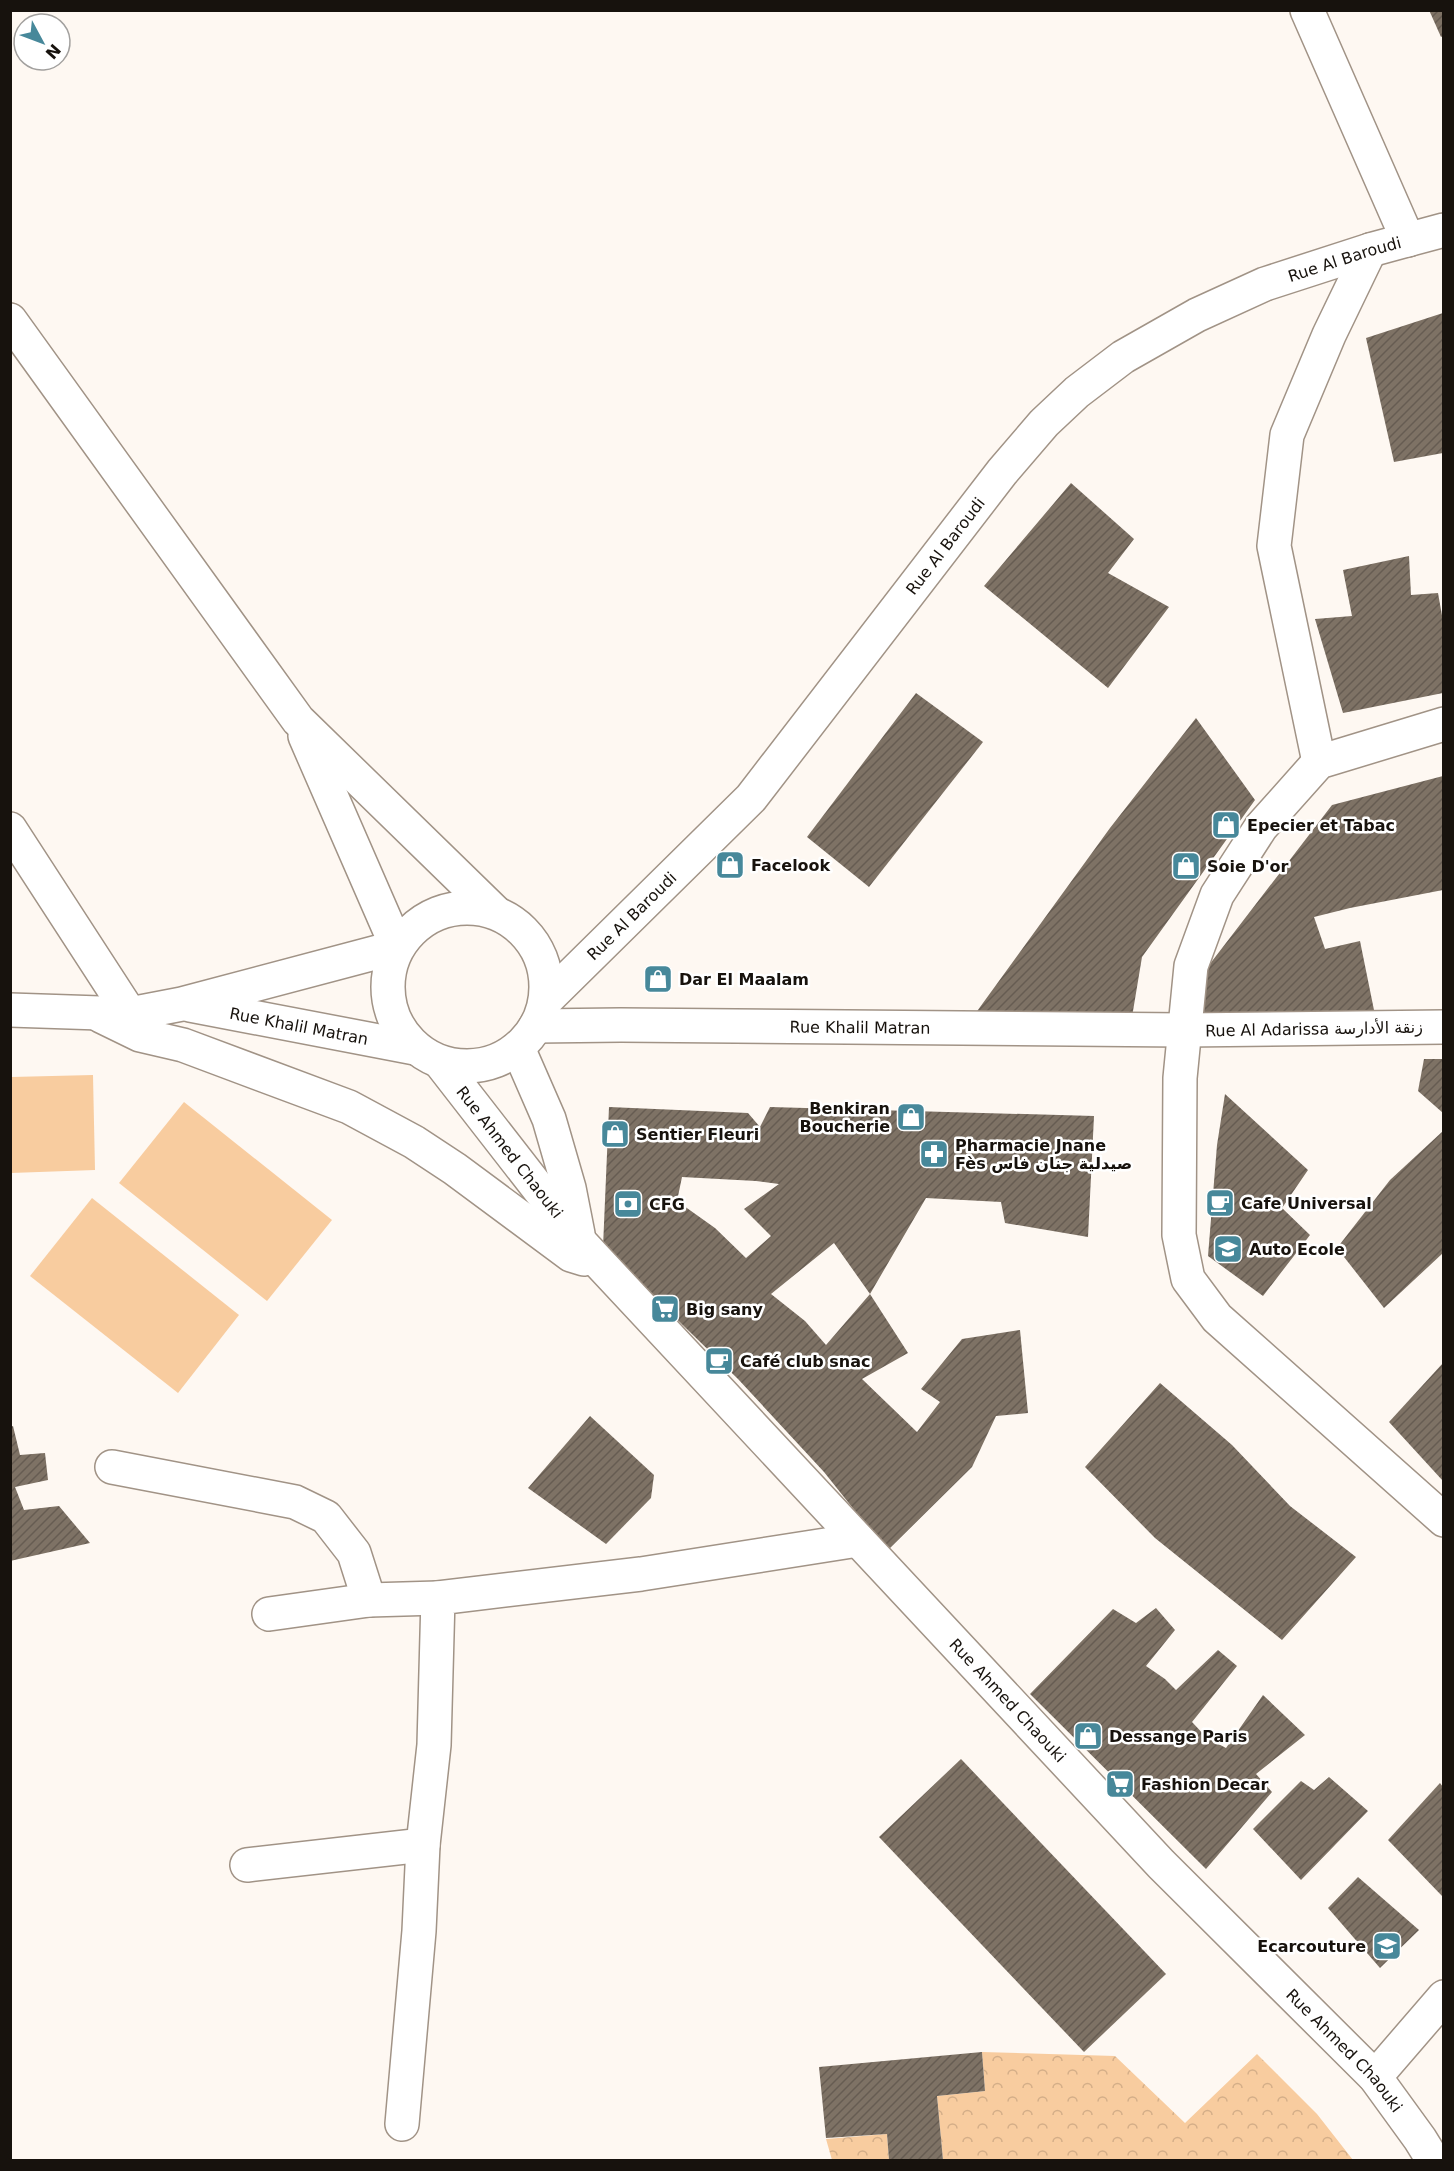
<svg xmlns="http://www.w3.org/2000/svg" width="1454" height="2171" font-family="'DejaVu Sans','Noto Naskh Arabic',sans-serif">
<defs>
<pattern id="park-crowns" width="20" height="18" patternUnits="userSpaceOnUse" patternTransform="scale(1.5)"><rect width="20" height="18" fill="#f8cc9f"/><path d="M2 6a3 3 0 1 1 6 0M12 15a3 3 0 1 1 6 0" fill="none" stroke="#d4ae88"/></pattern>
<pattern id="building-hatch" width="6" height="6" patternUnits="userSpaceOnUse" patternTransform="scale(1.5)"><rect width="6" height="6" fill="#7e7265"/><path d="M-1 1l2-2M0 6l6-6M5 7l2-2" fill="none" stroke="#665c52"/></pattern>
</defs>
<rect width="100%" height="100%" fill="#fef8f2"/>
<g fill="url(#park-crowns)">
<polygon points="982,2052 1115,2056 1185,2123 1257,2054 1317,2114 1353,2160 943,2160 937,2096 985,2091"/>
<polygon points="887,2134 889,2160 832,2160 826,2139"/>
</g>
<g fill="#f8cc9f">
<polygon points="93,1075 95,1170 11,1173 11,1077"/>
<polygon points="184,1102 332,1220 267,1301 119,1183"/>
<polygon points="92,1198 239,1315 178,1393 30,1276"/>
</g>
<g fill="url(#building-hatch)" fill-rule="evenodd">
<polygon points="1429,10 1443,10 1443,36 1441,37"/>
<polygon points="1443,313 1443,453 1394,462 1366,338"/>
<polygon points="1071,483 1134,539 1108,573 1169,607 1108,688 984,586"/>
<polygon points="1409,556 1411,595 1438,593 1443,621 1443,693 1343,713 1315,619 1352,616 1343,570"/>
<polygon points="916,693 983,742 869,887 807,837"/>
<polygon points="1196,718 1255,800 1142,957 1132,1017 975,1014 1110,828"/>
<polygon points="1443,776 1443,890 1350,908 1314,917 1325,949 1360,941 1375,1015 1203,1029 1206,969 1332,805"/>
<polygon points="1424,1059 1443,1059 1443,1113 1418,1091"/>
<polygon points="1225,1094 1308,1170 1282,1208 1310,1235 1263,1296 1208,1256 1217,1145"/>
<path d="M609,1107L748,1113L760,1127L770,1107L1094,1116L1088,1237L1005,1223L1001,1202L926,1198L870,1294L834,1243L771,1294L805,1321L826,1345L870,1294L908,1353L862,1379L917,1432L940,1402L921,1389L962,1339L1020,1330L1028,1413L996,1416L972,1467L887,1551L824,1472L738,1379L603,1247ZM682,1177L756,1181L779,1184L744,1209L771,1236L746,1258L715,1228L677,1201Z"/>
<polygon points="1443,1131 1443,1253 1384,1308 1337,1248 1390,1180"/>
<polygon points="1443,1363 1443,1481 1389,1422"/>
<polygon points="1160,1383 1232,1445 1290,1506 1356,1557 1282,1640 1155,1538 1085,1467"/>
<polygon points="590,1416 654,1475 651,1498 606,1544 528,1488"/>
<polygon points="13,1426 20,1455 45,1453 48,1480 15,1487 24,1510 59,1506 90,1543 10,1561 10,1427"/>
<polygon points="1156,1608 1175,1630 1146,1666 1165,1679 1176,1690 1218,1650 1237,1666 1192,1722 1207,1738 1226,1748 1263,1695 1305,1735 1256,1774 1272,1792 1206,1869 1030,1694 1113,1609 1136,1623"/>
<polygon points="961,1759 1166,1974 1084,2052 879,1837"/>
<polygon points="1329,1777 1368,1811 1301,1880 1253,1829 1301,1781 1314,1790"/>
<polygon points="1440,1783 1443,1787 1443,1897 1388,1840"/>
<polygon points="1358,1877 1419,1930 1380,1968 1328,1908"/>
<polygon points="982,2052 985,2091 937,2096 943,2160 889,2160 887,2134 826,2138 819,2067"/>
</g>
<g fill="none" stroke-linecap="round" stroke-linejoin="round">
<g stroke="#a19386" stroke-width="36">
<g id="minor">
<polyline points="1307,10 1408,240"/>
<polyline points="10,320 298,720 494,911"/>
<polyline points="1444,724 1319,762 1261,827 1217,895 1191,966 1180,1078 1179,1235 1188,1279 1217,1318 1444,1520"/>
<polyline points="1319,762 1274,546 1287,435 1329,335 1370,250"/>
<polyline points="10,829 130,1014"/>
<circle cx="467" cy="987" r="79"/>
<path id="s1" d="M546,1000L751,798L1002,472L1044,423L1077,392L1123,357L1197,315L1265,284L1370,250L1444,230"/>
<path id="s2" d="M190,1005L415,1048"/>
<polyline points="10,1010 130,1014 182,1004 397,947 305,736"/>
<polyline points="101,1016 140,1035 183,1045 349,1107 414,1142 455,1169 571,1255 584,1259"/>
<path id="s3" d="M536,1026L621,1025L1184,1030L1444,1027"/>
<polyline points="518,1048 549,1119 569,1188 578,1234"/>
<path id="s4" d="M440,1062L580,1242L1161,1864L1375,2077L1420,2139L1433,2160"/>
<polyline points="112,1467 295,1502 326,1517 354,1553 369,1600"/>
<polyline points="269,1614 369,1600 438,1598"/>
<polyline points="247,1865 423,1845 434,1745 438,1598 641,1574 858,1540"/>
<polyline points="1375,2077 1444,1997"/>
<polyline points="402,2124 419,1931 423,1845"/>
</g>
</g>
<use href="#minor" stroke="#fff" stroke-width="33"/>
</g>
<defs>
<g id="shop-square" transform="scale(1.5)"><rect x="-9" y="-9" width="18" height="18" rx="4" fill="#47889a" stroke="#fff"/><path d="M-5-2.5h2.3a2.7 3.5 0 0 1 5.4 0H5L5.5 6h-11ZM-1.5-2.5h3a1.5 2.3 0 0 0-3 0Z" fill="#fff"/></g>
<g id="pharmacy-square" transform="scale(1.5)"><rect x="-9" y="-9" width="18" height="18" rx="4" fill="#47889a" stroke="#fff"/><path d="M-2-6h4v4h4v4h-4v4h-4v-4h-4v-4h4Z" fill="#fff"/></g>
<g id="cafe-square" transform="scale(1.5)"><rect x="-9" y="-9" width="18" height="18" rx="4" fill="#47889a" stroke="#fff"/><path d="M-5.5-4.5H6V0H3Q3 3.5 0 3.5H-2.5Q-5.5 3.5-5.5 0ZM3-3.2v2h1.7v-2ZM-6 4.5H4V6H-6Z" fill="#fff"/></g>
<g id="bank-square" transform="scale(1.5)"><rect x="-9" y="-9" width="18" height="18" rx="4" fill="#47889a" stroke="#fff"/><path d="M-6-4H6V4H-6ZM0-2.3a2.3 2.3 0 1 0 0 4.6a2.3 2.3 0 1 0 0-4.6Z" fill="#fff"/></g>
<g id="school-square" transform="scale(1.5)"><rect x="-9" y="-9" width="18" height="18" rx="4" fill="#47889a" stroke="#fff"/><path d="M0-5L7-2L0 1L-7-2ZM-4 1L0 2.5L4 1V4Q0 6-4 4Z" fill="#fff"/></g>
<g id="supermarket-square" transform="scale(1.5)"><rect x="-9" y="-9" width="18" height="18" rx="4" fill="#47889a" stroke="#fff"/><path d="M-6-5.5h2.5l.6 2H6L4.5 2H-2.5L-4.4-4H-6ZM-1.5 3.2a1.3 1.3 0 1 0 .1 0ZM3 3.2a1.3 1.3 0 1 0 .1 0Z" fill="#fff"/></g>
</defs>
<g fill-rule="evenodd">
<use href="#shop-square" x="1226" y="825"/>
<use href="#shop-square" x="730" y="865"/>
<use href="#shop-square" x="1186" y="866"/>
<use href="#shop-square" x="658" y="979"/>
<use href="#shop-square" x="911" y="1117"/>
<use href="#shop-square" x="615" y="1134"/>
<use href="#pharmacy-square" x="934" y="1154"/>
<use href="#cafe-square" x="1220" y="1203"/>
<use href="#bank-square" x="628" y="1204"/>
<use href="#school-square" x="1228" y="1249"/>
<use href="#supermarket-square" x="665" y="1309"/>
<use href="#cafe-square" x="719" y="1361"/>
<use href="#shop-square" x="1088" y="1736"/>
<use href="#supermarket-square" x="1120" y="1784"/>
<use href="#school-square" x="1387" y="1946"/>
</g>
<g text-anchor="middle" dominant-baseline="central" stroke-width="5" stroke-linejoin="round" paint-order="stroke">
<g font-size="16" fill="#17120d" stroke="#fff">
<text stroke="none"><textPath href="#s1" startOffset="1110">Rue Al Baroudi</textPath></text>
<text stroke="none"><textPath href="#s1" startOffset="606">Rue Al Baroudi</textPath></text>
<text stroke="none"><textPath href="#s1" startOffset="120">Rue Al Baroudi</textPath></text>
<text stroke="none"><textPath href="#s2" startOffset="111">Rue Khalil Matran</textPath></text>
<text stroke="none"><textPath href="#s3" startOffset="324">Rue Khalil Matran</textPath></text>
<text transform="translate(1314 1029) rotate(-1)">Rue Al Adarissa زنقة الأدارسة</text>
<text stroke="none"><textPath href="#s4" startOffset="114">Rue Ahmed Chaouki</textPath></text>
<text stroke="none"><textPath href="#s4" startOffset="855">Rue Ahmed Chaouki</textPath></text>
<text stroke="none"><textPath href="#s4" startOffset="1341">Rue Ahmed Chaouki</textPath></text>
</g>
<g font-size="16" font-weight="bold" fill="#17120d" stroke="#fff" text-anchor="start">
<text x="1247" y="825">Epecier et Tabac</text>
<text x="751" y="865">Facelook</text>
<text x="1207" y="866">Soie D'or</text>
<text x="679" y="979">Dar El Maalam</text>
<text x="890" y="1108" text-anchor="end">Benkiran<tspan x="890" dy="18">Boucherie</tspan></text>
<text x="636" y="1134">Sentier Fleuri</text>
<text x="955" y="1145">Pharmacie Jnane<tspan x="955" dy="18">Fès صيدلية جنان فاس</tspan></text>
<text x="1241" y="1203">Cafe Universal</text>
<text x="649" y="1204">CFG</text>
<text x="1249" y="1249">Auto Ecole</text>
<text x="686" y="1309">Big sany</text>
<text x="740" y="1361">Café club snac</text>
<text x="1109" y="1736">Dessange Paris</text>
<text x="1141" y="1784">Fashion Decar</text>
<text x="1366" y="1946" text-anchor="end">Ecarcouture</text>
</g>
</g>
<rect width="1454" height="2171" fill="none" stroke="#17120d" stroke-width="24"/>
<g transform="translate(42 42) rotate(131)"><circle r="28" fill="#ffffff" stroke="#a2a09e" stroke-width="1.5"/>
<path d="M0-4.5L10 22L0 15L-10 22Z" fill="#47889a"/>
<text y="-9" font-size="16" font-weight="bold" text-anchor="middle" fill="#17120d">N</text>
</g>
</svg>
